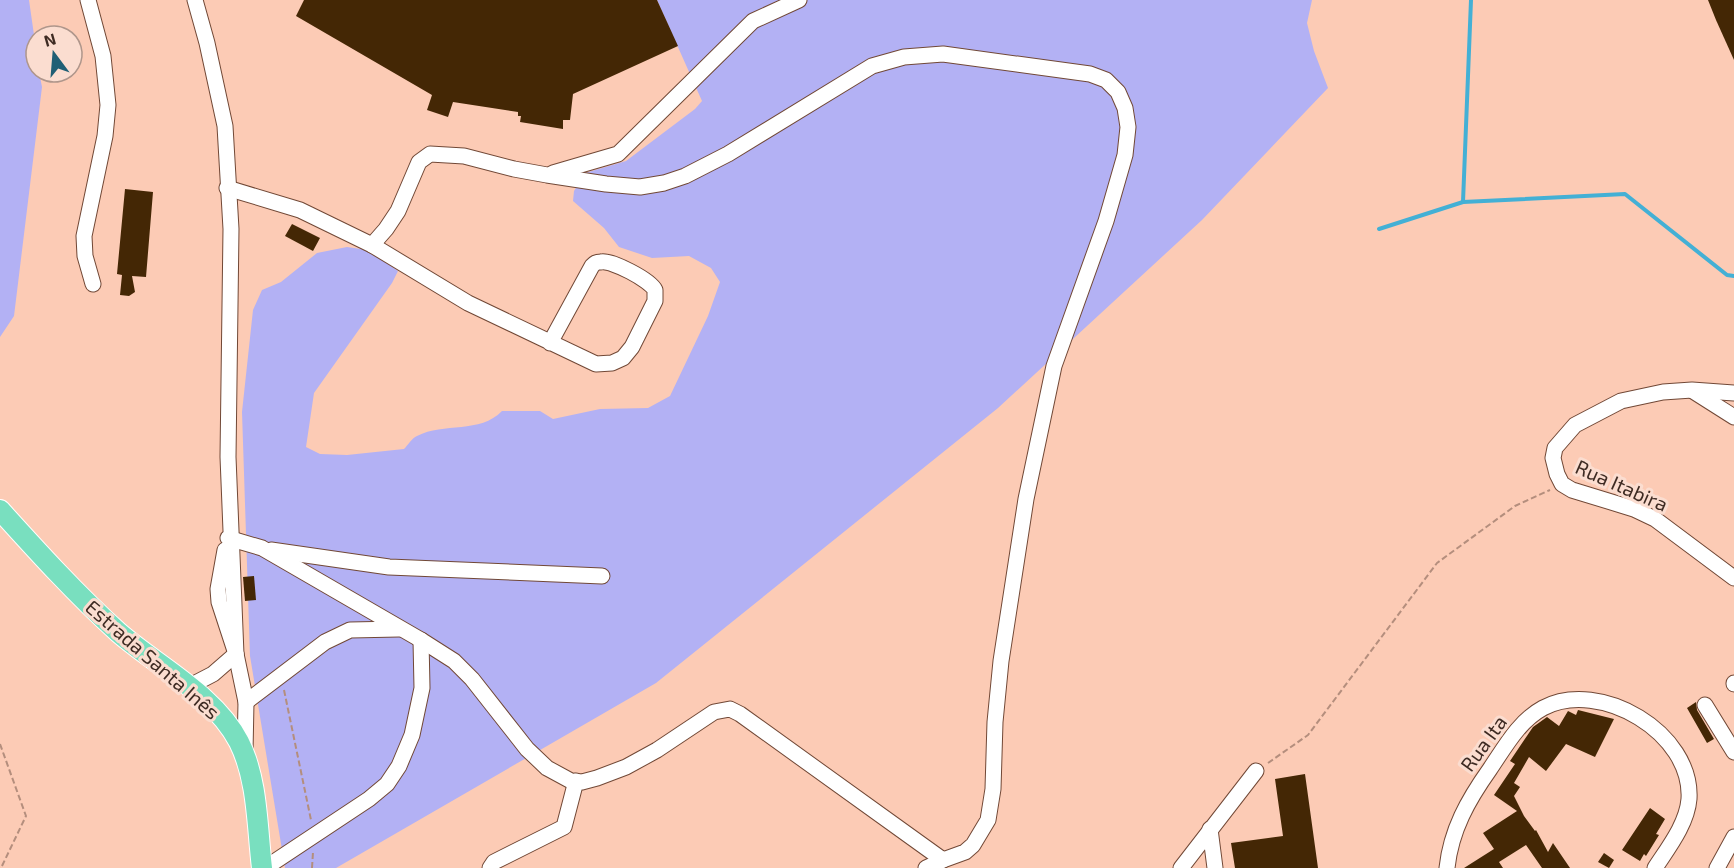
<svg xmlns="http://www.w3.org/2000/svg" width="1734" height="868" font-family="'Exo 2',sans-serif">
<rect width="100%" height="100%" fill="#fccbb5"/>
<g fill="#b3b1f4">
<polygon points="0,0 29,0 36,49 36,72 39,72 42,87 14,316 0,337"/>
<path d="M657,0H1312L1307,23L1314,51L1328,88L1202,220L998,408L656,683L336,868H285L250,656L242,412L253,310L262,290L281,282L317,253L347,247L368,250L398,271L392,283L314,393L306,447L320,454L347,455L404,449C408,445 412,438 417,436C444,422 480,434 502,411H540L553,419L600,409L648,408L670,396L708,316L720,282L711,268L689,256L652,258L619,247L604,228L573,201L574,191L585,173L626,161L695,109L702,101Z"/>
</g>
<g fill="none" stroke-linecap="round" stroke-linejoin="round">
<g stroke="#43b0d5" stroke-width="4">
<polyline points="1463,202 1471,0"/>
<polyline points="1379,229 1463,202 1625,194 1727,275 1734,276"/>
</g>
</g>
<g fill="#442705">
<polygon points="304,0 657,0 678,46 573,94 570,120 563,120 563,129 520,122 521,116 518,116 518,112 453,102 448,117 427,110 432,95 296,16"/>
<polygon points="1708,0 1734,0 1734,60 1716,20"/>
<polygon points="125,189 153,192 146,277 132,276 135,292 129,296 120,295 122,275 117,274"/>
<polygon points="292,224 320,238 313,251 285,236"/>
<polygon points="254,576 256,600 245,601 243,577"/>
<polygon points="1696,702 1697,710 1714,739 1707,743 1687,708"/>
<polygon points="1578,710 1614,719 1595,757 1566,744 1546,771 1529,757 1514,783 1520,787 1514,796 1524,816 1535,831 1536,830 1548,852 1553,843 1570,868 1542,868 1526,845 1499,862 1503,868 1464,868 1494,849 1483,833 1517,811 1494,795 1515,764 1510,761 1533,727 1547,717 1559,726 1568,711 1576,715"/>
<polygon points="1305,774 1318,868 1235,868 1231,843 1283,836 1275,779"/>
<polygon points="1650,808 1665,819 1656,834 1659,835 1646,856 1644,854 1640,861 1622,850"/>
<polygon points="1604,853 1614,860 1609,868 1598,862"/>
</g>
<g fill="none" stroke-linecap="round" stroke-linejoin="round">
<g stroke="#714836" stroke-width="17">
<g id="minor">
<polyline points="88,0 103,56 108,105 105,136 84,236 85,256 93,284"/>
<polyline points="195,0 207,43 225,126 231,229 228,457 236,654"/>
<polyline points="553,173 618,154 753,21 799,0"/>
<polyline points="227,188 300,210 372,245 386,229 398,211 419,162 430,154 464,156 514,169 547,175 606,184 640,187 664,183 685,176 728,154 872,66 904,57 943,54 1090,74 1106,80 1118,92 1125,108 1128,127 1125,155 1106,221 1054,366 1026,499 1001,661 995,722 993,789 988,820 973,845 965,852 943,860 740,714 730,709 714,712 657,750 626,767 597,778 582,782 571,781 547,768 527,749 472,679 454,661 421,640 262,548 228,538"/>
<path d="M372,245L468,303L596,364L612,363L623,358L632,347L655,301V290C650,280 612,260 601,262C596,262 595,263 592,266L550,343"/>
<polyline points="1693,391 1734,417"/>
<polyline points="1734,393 1692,390 1663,392 1621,401 1575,425 1555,448 1553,458 1557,474 1562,484 1572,490 1634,509 1655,519 1734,578"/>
<polyline points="225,550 218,589 219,602 236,654 246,702 245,752"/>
<polyline points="271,550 389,567 602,576"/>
<polyline points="1734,683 1734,684"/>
<polyline points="188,687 213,674 236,654"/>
<polyline points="246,702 325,642 350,630 399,629"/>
<polyline points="1705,705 1734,752"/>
<polyline points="1210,829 1215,868"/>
<polyline points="265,868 369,799 387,784 399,766 412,735 422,688 421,640"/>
<polyline points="490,868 494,862 564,827 576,781"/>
<polyline points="926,868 943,860"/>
<polyline points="1181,868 1256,771"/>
<path d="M1447,868C1451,830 1468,800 1490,769C1505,747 1519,721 1543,708C1600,678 1693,733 1689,799C1687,824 1668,848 1655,868"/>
<polyline points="1717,868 1734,837"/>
</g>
</g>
<g stroke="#fff" stroke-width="22">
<path id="major" d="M0,510C38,552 76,594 118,632C157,666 215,695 239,742C258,780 257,827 262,868"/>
</g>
<g stroke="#b48e7d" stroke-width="2" stroke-dasharray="6 3" stroke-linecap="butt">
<polyline points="284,690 311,820"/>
<polyline points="0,744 26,816 1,868"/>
<polyline points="1268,763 1308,735 1437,563 1515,506 1550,490"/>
<polyline points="312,868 313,852"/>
</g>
<use href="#minor" stroke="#fff" stroke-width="15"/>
<use href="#major" stroke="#79dfbf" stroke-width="20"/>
</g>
<g text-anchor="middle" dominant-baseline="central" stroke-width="6" stroke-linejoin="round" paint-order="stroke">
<g font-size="20" fill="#3e2b23" stroke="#fbddd0">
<text transform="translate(1622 485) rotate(24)">Rua Itabira</text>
<text transform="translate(153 659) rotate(41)">Estrada Santa Inês</text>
<text transform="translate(1483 743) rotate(-54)">Rua Ita</text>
</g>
</g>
<g transform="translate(54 54) rotate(344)"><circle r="28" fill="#fbddd0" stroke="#af968b" stroke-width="1.5"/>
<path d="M0-4.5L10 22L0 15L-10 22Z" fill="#205f75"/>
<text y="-9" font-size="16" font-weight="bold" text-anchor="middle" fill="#3e2b23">N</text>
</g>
</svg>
